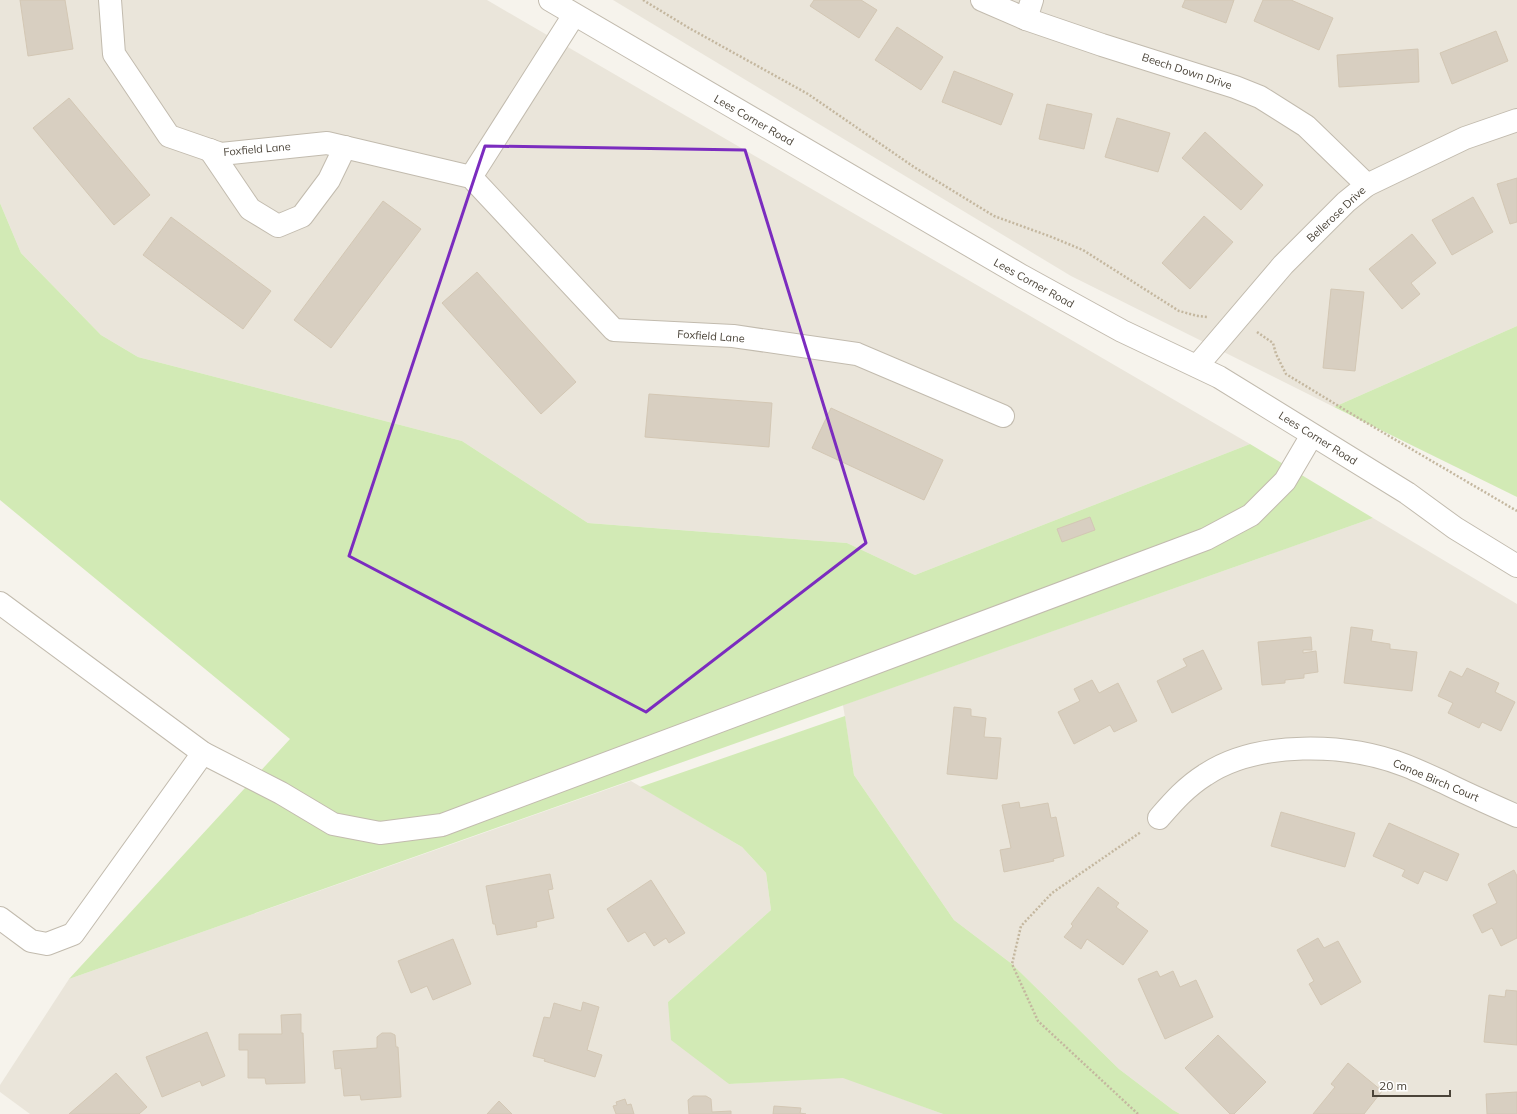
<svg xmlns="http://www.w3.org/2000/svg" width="1517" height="1114" font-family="Mulish,sans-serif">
<rect width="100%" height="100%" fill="#f6f3ec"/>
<g fill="#eae5da">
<polygon points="0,0 487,0 1250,444 915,575 847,543 588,523 462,441 138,357 101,335 21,253 0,203"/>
<polygon points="613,0 1517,0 1517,326 1334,407 1071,276"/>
<polygon points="1373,518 1517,604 1517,1114 1180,1114 1173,1110 1119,1069 1012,964 954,920 854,775 843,705"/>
<polygon points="631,781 742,847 766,873 771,910 668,1002 729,1084 843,1077 943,1114 30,1114 0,1092 0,1085 69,979"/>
</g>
<g fill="#d2eab5">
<polygon points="0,203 21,253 101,335 138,357 462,441 588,523 847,543 915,575 1250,444 1373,518 69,979 290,739 0,500"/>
<polygon points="1517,326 1517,497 1334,407"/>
<polygon points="845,716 854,775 954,920 1012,964 1119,1069 1173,1110 1180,1114 943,1114 843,1078 729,1084 671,1040 668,1002 771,910 766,873 742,847 640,787"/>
</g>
<g fill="#d8cfc1" stroke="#d3c7b4">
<polygon points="20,0 65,0 73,49 28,56"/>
<polygon points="814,0 861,0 877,10 859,38 810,6"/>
<polygon points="1185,0 1234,0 1226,23 1182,7"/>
<polygon points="1263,0 1291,0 1333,18 1319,50 1254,21"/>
<polygon points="897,27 943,57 921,90 875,60"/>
<polygon points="1496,31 1508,61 1452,84 1440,53"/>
<polygon points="1418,49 1419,82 1339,87 1337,55"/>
<polygon points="954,71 1013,94 1001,125 942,102"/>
<polygon points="69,98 150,195 114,225 33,128"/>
<polygon points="1047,104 1092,114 1084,149 1039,139"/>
<polygon points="1117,118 1170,133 1158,172 1105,157"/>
<polygon points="1205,132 1263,185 1241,210 1182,158"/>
<polygon points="1517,178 1517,222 1510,224 1497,184"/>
<polygon points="1473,197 1493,232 1452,255 1432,220"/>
<polygon points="383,201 421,229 331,348 294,320"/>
<polygon points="1204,216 1233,242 1190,289 1162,263"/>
<polygon points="171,217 271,291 243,329 143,255"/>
<polygon points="1412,234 1436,263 1411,283 1420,294 1402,309 1369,269"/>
<polygon points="477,272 576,382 541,414 442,303"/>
<polygon points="1331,289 1364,292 1355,371 1323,368"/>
<polygon points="649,394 772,403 769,447 645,437"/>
<polygon points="831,408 943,460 924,500 812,448"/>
<polygon points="1090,517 1095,530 1062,542 1057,529"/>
<polygon points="1351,627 1373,630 1371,641 1390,644 1390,649 1417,652 1412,691 1344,683"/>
<polygon points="1311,637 1312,650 1303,650 1303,653 1316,651 1318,672 1304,674 1304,678 1285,680 1285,683 1262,685 1258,642"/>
<polygon points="1203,650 1222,689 1172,713 1157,681 1187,666 1183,659"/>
<polygon points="1467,668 1499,683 1495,692 1515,702 1501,731 1482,722 1479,728 1448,713 1453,703 1438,696 1450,671 1462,677"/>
<polygon points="1092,680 1099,693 1118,683 1137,721 1114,732 1110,725 1074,744 1058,712 1080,701 1074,689"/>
<polygon points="954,707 971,709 971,716 986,718 984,737 1001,738 997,779 947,774"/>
<polygon points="1019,802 1020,808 1048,803 1051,818 1056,817 1064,856 1053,859 1054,861 1004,872 1000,850 1011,848 1002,805"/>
<polygon points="1281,812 1355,833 1345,867 1271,846"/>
<polygon points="1389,823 1459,854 1447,881 1424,871 1418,884 1402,876 1405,870 1373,856"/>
<polygon points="1514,870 1517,876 1517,938 1501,946 1492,928 1482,933 1473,915 1497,903 1488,884"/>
<polygon points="550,874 553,889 548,890 554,918 536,922 537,927 497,935 495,924 493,924 486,886"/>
<polygon points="651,880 685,933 669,943 666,938 654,946 645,932 628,942 607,909"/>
<polygon points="1098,887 1119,903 1116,907 1148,931 1123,965 1087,939 1081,949 1064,937 1073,926 1071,924"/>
<polygon points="1318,938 1324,948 1338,941 1361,982 1321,1005 1309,984 1314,981 1297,950"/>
<polygon points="453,939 471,984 433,1000 427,986 411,993 398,961"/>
<polygon points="1157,971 1160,977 1173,971 1180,987 1196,980 1213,1017 1165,1039 1138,979"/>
<polygon points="1506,990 1517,991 1517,1045 1484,1042 1489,995 1505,997"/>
<polygon points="583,1002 599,1007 587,1050 602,1055 595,1077 544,1061 545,1059 533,1056 544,1017 550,1018 554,1003 581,1011"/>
<polygon points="301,1014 301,1033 303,1033 305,1083 266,1084 265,1078 248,1078 248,1050 239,1050 239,1034 282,1034 281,1015"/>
<polygon points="207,1032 225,1076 202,1086 200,1081 162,1097 146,1057"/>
<polygon points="382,1033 391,1033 395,1035 396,1047 398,1047 401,1097 361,1100 360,1095 344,1096 341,1068 335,1069 333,1051 377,1048 377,1037"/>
<polygon points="1218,1035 1266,1082 1234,1114 1230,1114 1185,1068"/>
<polygon points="1348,1063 1382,1091 1364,1114 1313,1114 1335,1087 1331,1084"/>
<polygon points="116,1073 147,1107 139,1114 69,1114"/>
<polygon points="1517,1092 1517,1114 1487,1114 1486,1094"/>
<polygon points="693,1096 706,1096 711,1099 712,1112 731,1111 731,1114 689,1114 688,1100"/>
<polygon points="625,1099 627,1105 631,1104 634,1114 616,1114 613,1106 617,1105 616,1102"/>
<polygon points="499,1101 512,1114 487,1114"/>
<polygon points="774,1106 801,1108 800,1113 806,1114 773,1114"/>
</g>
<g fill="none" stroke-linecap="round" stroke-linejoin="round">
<g stroke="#c2bbae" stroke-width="24">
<g id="minor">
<polyline points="110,0 114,54 169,136 221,154 327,143 471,177 614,330 733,336 857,354 1003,416"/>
<polyline points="550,0 1022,276 1122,331 1219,377 1407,493 1455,528 1517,566"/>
<polyline points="982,0 1026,19 1102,45 1235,87 1260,97 1306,126 1367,185"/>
<polyline points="1026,19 1032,0"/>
<polyline points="210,150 250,209 278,226 302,216 329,180 345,147"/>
<polyline points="471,177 574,15"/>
<polyline points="1197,366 1283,265 1346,202 1367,185 1465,138 1517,120"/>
<polyline points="0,603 203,753 281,793 333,824 380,833 442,825 1206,539 1251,515 1285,481 1312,435"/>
<path d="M1159,818C1173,802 1186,787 1205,775C1257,740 1347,743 1404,765C1417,770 1430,776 1443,782C1467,794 1492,805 1517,816"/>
<polyline points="0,918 31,941 47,944 73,934 203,753"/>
</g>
</g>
<g stroke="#c4b79f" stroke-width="2.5" stroke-dasharray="2 2" stroke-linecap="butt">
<polyline points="643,0 689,28 808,94 914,167 994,216 1049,236 1083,250 1179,311 1198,316 1208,317"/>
<polyline points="1257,332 1273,343 1276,354 1286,374 1360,419 1517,511"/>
<polyline points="1138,1114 1038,1021 1012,964 1021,926 1052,893 1141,832"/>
</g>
<use href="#minor" stroke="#fff" stroke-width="22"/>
</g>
<path fill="none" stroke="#7b2cbf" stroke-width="3" stroke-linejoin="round" d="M485,146L745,150L866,543L646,712L349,556Z"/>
<g text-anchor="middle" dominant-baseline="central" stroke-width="3.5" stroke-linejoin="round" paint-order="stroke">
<g font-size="11" fill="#4b4439" stroke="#fff">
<text transform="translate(1187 71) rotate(18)">Beech Down Drive</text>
<text transform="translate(754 120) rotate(30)">Lees Corner Road</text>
<text transform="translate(257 149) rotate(-5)">Foxfield Lane</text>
<text transform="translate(1336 214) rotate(-43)">Bellerose Drive</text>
<text transform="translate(1034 283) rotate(29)">Lees Corner Road</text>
<text transform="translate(711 336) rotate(4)">Foxfield Lane</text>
<text transform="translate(1318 438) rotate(32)">Lees Corner Road</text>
<text transform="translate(1436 780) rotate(23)">Canoe Birch Court</text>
</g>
</g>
<path d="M1373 1090v6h77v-6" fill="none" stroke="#4b4439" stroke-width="2"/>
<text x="1379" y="1090" font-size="12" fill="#4b4439" stroke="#ffffff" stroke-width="3" paint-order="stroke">20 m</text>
</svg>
